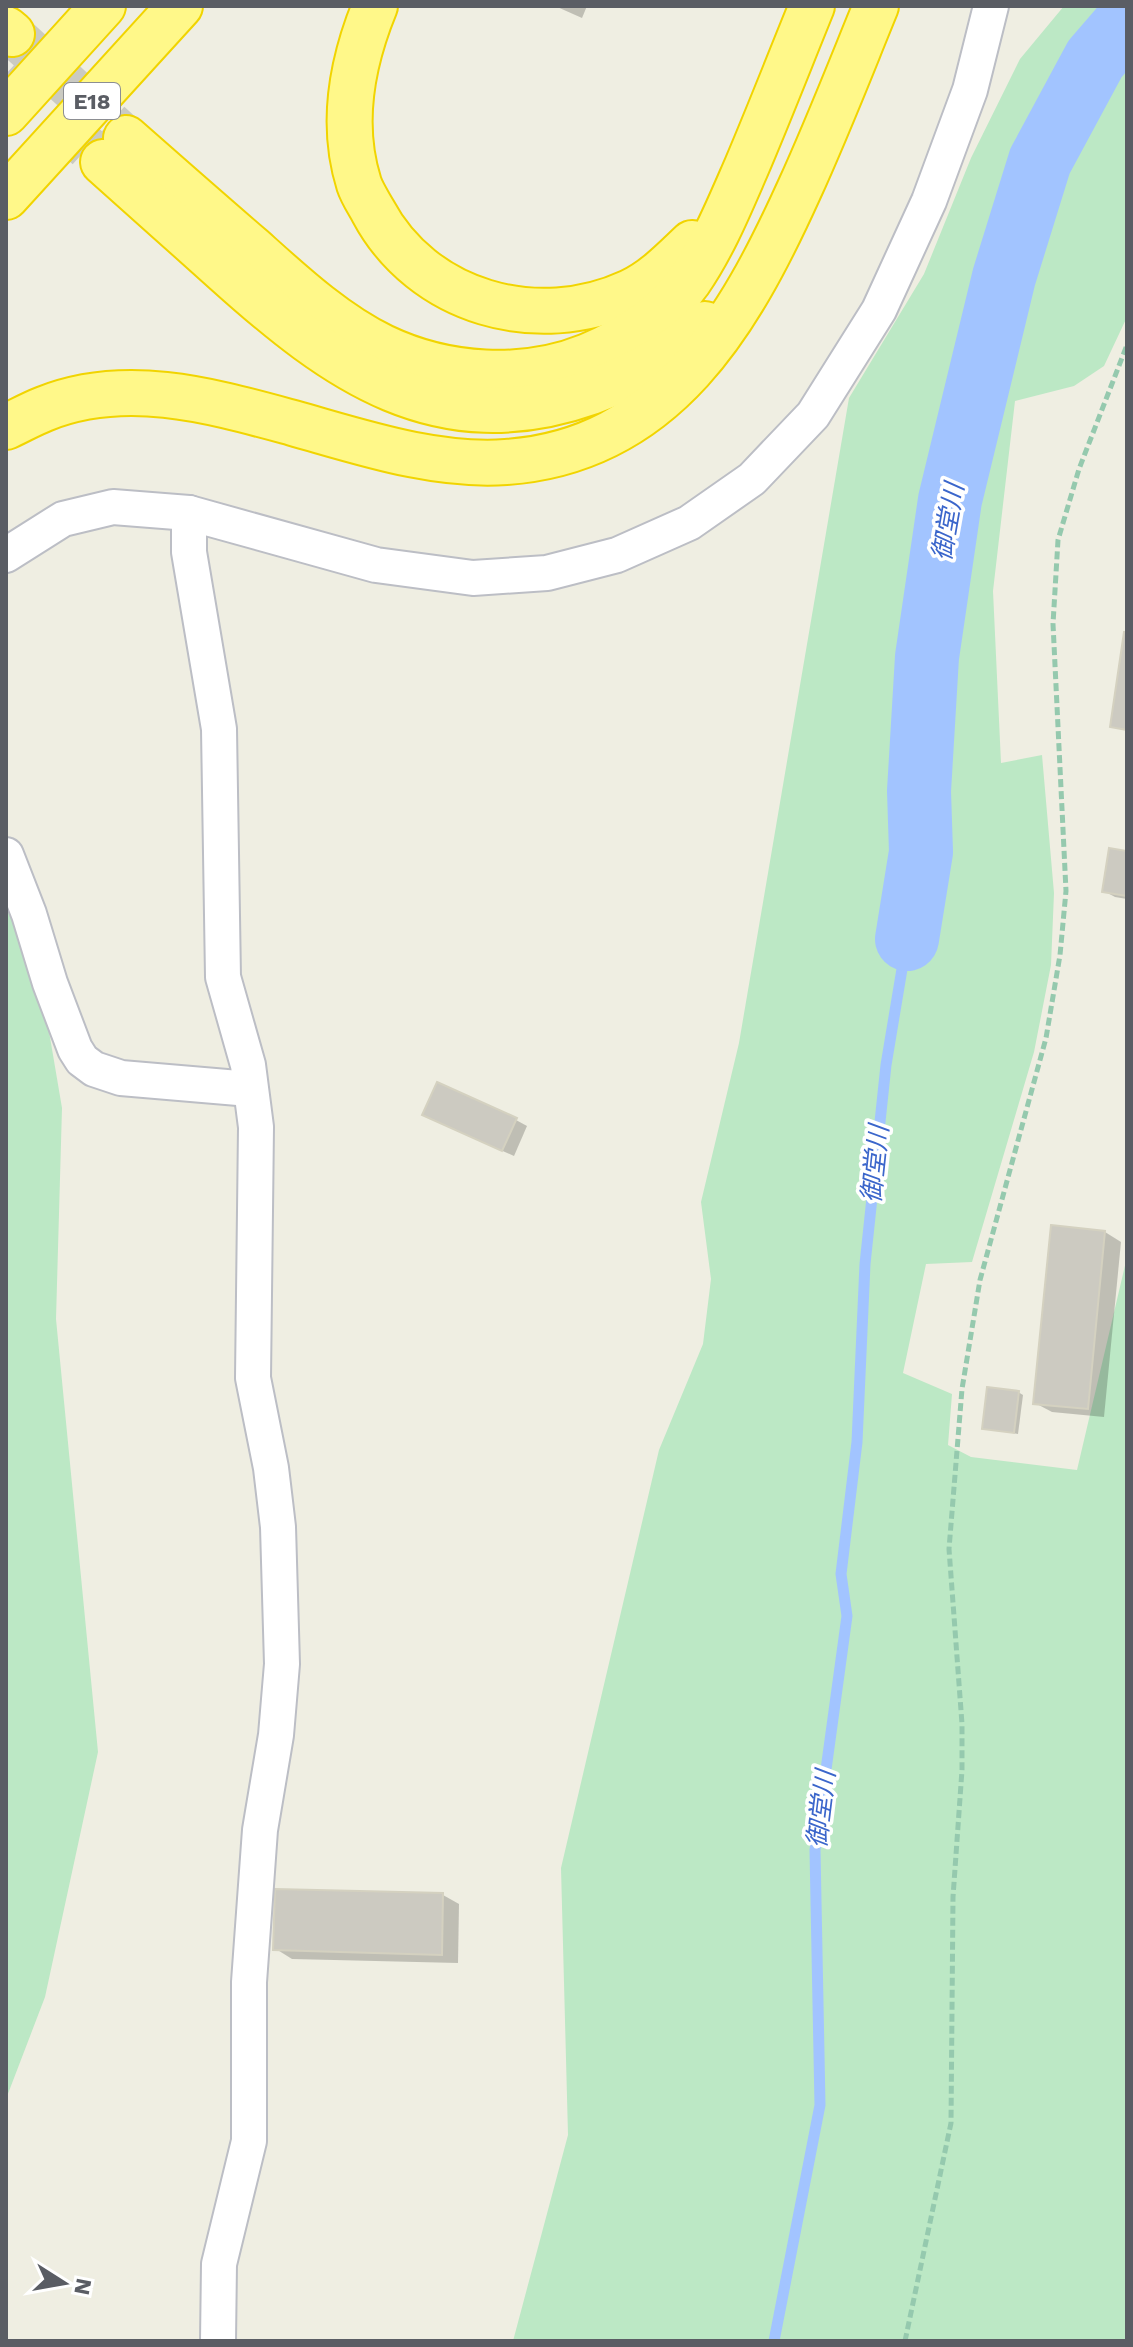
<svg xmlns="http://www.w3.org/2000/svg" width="1133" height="2347" font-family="'Work Sans','Noto Sans JP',sans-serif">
<rect width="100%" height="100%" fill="#efeee2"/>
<g fill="#bce8c5">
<polygon points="1064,6 1127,6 1127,317 1104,366 1074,386 1015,401 993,591 1001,763 1042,755 1054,893 1051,965 1034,1052 972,1262 926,1264 903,1373 952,1394 948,1445 971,1457 1077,1470 1127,1257 1127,2341 513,2341 568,2135 561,1868 659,1450 703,1344 711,1279 701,1202 739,1043 849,398 924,274 971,158 1020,59"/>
<polygon points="6,885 43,996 62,1108 56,1319 98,1752 45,1997 6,2099"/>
</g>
<g fill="#0003">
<polygon points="555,6 587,6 582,18"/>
<polygon points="1127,853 1127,899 1115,897 1104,891"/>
<polygon points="516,1120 527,1126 514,1156 435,1121"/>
<polygon points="1105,1232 1121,1242 1104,1417 1052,1412 1035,1403"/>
<polygon points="1018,1392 1023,1395 1018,1434 984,1428"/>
<polygon points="443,1895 459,1904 458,1963 292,1959 276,1949"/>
</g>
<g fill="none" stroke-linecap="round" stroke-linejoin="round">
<polyline stroke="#a2c4ff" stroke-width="11" points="774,2341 820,2105 815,1850 847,1616 841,1574 857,1442 865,1264 886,1065 907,939"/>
<polyline stroke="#a2c4ff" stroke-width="64" points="907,939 921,852 919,791 927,657 950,500 1004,277 1040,161 1095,59 1127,22"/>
</g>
<g fill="#cccac1" stroke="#d4d1c0" stroke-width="2">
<polygon points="1124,632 1127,632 1127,730 1110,727"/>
<polygon points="1109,848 1127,851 1127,896 1102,892"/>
<polygon points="437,1082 517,1118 502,1151 422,1115"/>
<polygon points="1051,1225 1105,1231 1088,1409 1033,1404"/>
<polygon points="987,1387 1019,1391 1014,1433 982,1429"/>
<polygon points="275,1889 443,1893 442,1955 273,1950"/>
</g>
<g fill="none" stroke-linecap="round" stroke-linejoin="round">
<g stroke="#cacac2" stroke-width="44" stroke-dasharray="44 22" stroke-linecap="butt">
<polyline points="12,34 126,138"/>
<polyline points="6,74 103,162"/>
</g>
<g stroke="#bcbec5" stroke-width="38">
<g id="minor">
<polyline points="189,513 189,552 219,729 223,977 248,1065 256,1127 253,1378 271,1468 278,1527 282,1664 276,1735 260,1830 249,1982 249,2141 219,2264 218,2341"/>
<polyline points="6,555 63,519 113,507 189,513 376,565 473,578 547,573 617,555 689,523 752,479 813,415 879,310 929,201 970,90 991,6"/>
<polyline points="6,855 29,914 50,983 75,1049 82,1060 94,1069 121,1078 250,1089"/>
</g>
</g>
<g stroke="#f1d400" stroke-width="48">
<g id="motorway">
<path d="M375,6C352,62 340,124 359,184C362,193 368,202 373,211C422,303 537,335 630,292C654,281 673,261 692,243"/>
<polyline points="6,29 12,34"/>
<polyline points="6,113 103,6"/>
<path d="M126,138C168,175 210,212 253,249C292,284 335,324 383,347C446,377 524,382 588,356C626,340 665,315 689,281C713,246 729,207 746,168C769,114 790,60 812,6"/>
<path d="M103,162C144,199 185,235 226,272C335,370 438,446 591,392C631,377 675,355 705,324"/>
<polyline points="6,197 180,6"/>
<path d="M6,427C19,421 31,414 44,409C126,376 212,401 293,423C361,442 434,467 506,462C666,451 740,320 799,190C827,129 851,67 876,6"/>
</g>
</g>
<polyline stroke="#95c9ae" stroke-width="5" stroke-dasharray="8 4" stroke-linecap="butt" points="905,2341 951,2123 953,1897 962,1770 962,1724 949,1549 962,1389 980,1280 1046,1038 1060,955 1066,891 1053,624 1058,540 1079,469 1127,345"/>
<use href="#minor" stroke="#fff" stroke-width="34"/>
<use href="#motorway" stroke="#fff889" stroke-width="44"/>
</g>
<g text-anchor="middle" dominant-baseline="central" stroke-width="7" stroke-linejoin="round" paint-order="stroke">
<rect fill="#fff" stroke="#8c8e92" stroke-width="2" x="64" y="83" width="56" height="36" rx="6"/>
<g font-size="22" font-weight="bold" fill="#5a5d64">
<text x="92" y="101">E18</text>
</g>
<g font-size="26" font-style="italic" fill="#3b66cb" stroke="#fff">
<text transform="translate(948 522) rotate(-80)">御堂川</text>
<text transform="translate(875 1164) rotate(-84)">御堂川</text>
<text transform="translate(821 1809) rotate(-83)">御堂川</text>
</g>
</g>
<rect width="1133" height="2347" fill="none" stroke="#5a5d64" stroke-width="16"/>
<g transform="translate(64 2283) rotate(101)" stroke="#ffffff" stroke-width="6" paint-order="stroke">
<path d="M0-6L14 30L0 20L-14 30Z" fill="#5a5d64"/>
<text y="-12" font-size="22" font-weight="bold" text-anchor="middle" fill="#5a5d64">N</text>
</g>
</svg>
